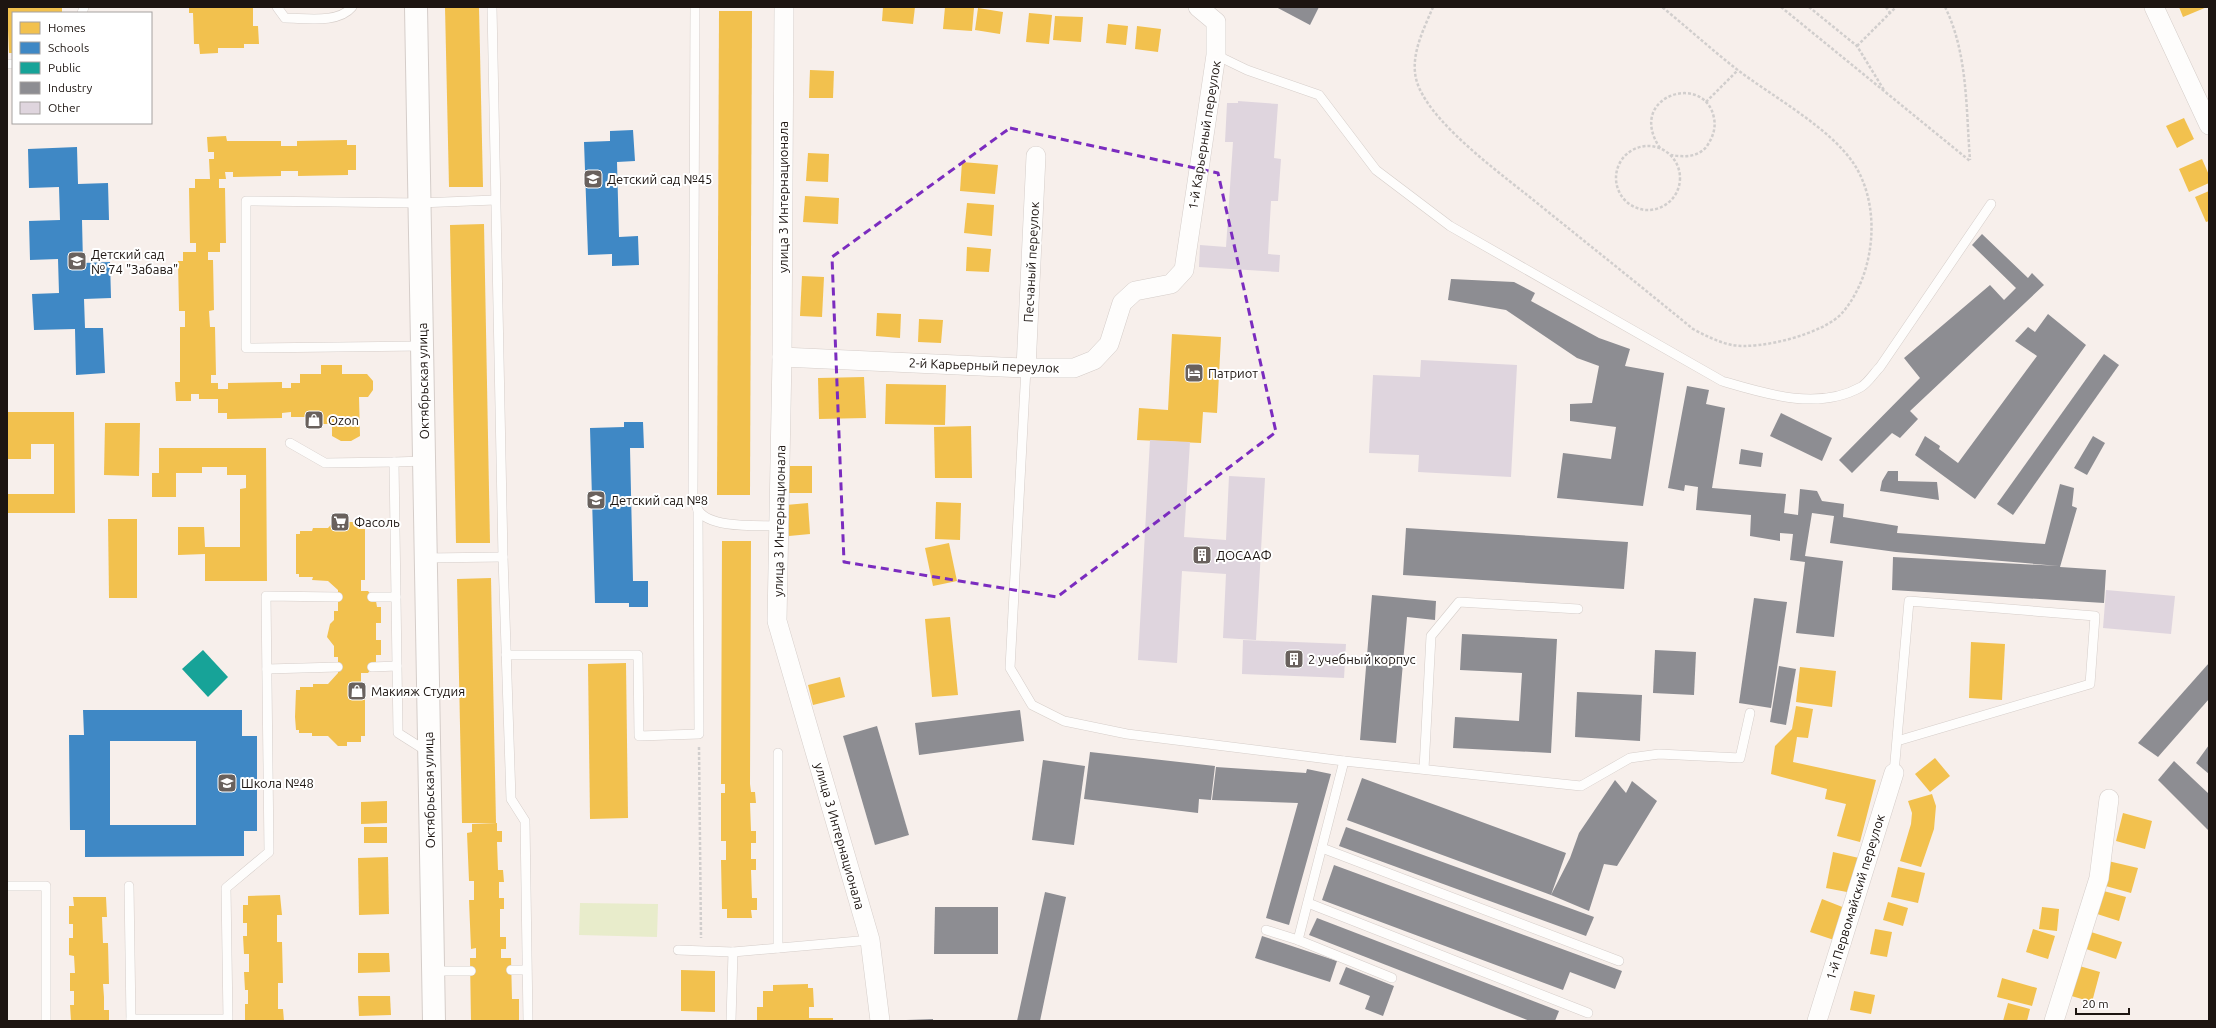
<svg xmlns="http://www.w3.org/2000/svg" width="2216" height="1028" font-family="Ubuntu,sans-serif">
<rect width="100%" height="100%" fill="#f7efeb"/>
<polygon fill="#e8eccb" points="580,903 658,904 657,937 579,935"/>
<g fill="#f2c14e">
<polygon points="7,7 62,7 62,13 13,13 13,53 9,53"/>
<polygon points="189,7 253,7 253,26 258,26 259,44 244,44 244,48 218,48 218,53 200,54 199,44 194,44 193,13 189,13"/>
<polygon points="445,7 479,7 483,187 449,187"/>
<polygon points="883,7 915,7 913,24 882,21"/>
<polygon points="945,7 974,8 972,31 943,29"/>
<polygon points="2179,7 2207,7 2183,17"/>
<polygon points="978,8 1003,12 1000,34 975,30"/>
<polygon points="719,11 752,11 750,495 717,495"/>
<polygon points="1029,13 1052,15 1049,44 1026,42"/>
<polygon points="1055,16 1083,17 1081,42 1053,40"/>
<polygon points="1108,24 1128,26 1126,45 1106,43"/>
<polygon points="1137,26 1161,29 1158,52 1135,49"/>
<polygon points="810,70 834,71 833,98 809,98"/>
<polygon points="2184,118 2194,139 2177,148 2166,126"/>
<polygon points="226,136 227,141 281,141 281,146 297,146 297,141 347,140 347,145 356,145 356,170 348,170 348,175 298,176 298,171 281,171 281,176 233,177 233,172 225,172 226,179 219,179 219,188 225,188 226,243 220,243 220,252 208,252 208,260 213,260 214,310 209,311 210,327 215,327 216,375 211,375 211,383 218,383 218,389 228,389 228,383 282,382 282,388 291,388 291,383 300,383 300,374 321,374 321,365 342,365 342,374 367,374 373,381 373,390 368,397 359,397 360,436 351,441 341,441 332,436 332,424 311,424 311,417 291,417 291,412 282,413 282,418 227,419 227,413 218,413 218,399 199,399 199,394 191,394 191,401 176,401 175,382 180,382 180,327 185,327 185,311 179,311 178,261 183,261 183,252 196,252 196,243 190,243 189,188 195,188 195,179 210,179 209,159 214,159 214,152 208,152 207,137"/>
<polygon points="808,153 829,154 828,182 806,181"/>
<polygon points="2202,159 2209,175 2209,183 2189,192 2179,169"/>
<polygon points="962,162 998,165 995,194 960,191"/>
<polygon points="2209,191 2209,221 2206,222 2195,197"/>
<polygon points="805,196 839,198 838,224 803,222"/>
<polygon points="967,203 994,205 992,236 964,233"/>
<polygon points="484,224 490,543 456,543 450,225"/>
<polygon points="967,247 991,249 989,272 966,271"/>
<polygon points="802,276 824,277 822,317 800,316"/>
<polygon points="877,313 901,314 900,338 876,336"/>
<polygon points="919,319 943,320 941,343 918,342"/>
<polygon points="1172,334 1221,337 1217,413 1203,412 1201,443 1137,440 1139,408 1168,410"/>
<polygon points="864,377 866,418 819,419 818,378"/>
<polygon points="886,384 946,385 945,425 885,424"/>
<polygon points="7,412 74,412 75,513 7,513 7,494 54,494 54,444 31,444 31,459 7,459"/>
<polygon points="105,423 140,423 139,476 104,475"/>
<polygon points="971,426 972,478 935,478 934,427"/>
<polygon points="159,448 266,448 267,581 205,581 205,554 178,555 178,527 204,527 205,547 240,547 240,489 246,488 246,475 227,475 227,467 202,467 202,473 176,473 176,497 152,497 152,473 159,473"/>
<polygon points="785,466 812,466 812,493 786,493"/>
<polygon points="936,502 961,503 960,540 935,539"/>
<polygon points="808,503 810,534 789,536 786,505"/>
<polygon points="338,517 348,517 347,522 361,522 361,529 365,529 365,580 361,580 361,591 368,591 376,601 377,607 381,607 381,623 376,623 376,640 381,640 381,655 376,655 376,662 368,673 361,673 361,684 365,684 365,736 361,736 361,742 347,742 347,746 338,746 328,736 312,736 312,733 299,733 299,730 296,730 295,717 296,690 300,690 300,687 313,687 313,684 328,684 338,673 338,657 334,657 334,646 327,637 330,624 334,620 334,611 338,611 338,590 328,581 312,580 313,577 299,577 299,574 296,574 296,534 300,534 300,531 312,531 313,528 328,528"/>
<polygon points="108,519 137,519 137,598 109,598"/>
<polygon points="722,541 751,541 750,784 751,792 755,792 756,803 750,803 751,831 756,831 756,843 751,843 751,859 756,859 756,870 751,870 752,898 757,898 757,910 751,910 752,918 727,918 727,909 722,909 721,860 726,860 726,841 721,841 721,793 725,793 725,784 721,784"/>
<polygon points="949,543 957,581 933,586 925,548"/>
<polygon points="491,578 496,823 462,823 457,579"/>
<polygon points="950,617 958,695 932,697 925,619"/>
<polygon points="1971,642 2005,644 2002,700 1969,698"/>
<polygon points="626,663 628,818 590,819 588,664"/>
<polygon points="1800,667 1836,671 1832,707 1796,702"/>
<polygon points="840,677 845,697 813,705 808,685"/>
<polygon points="1796,706 1813,709 1808,738 1797,737 1793,762 1876,780 1860,842 1837,836 1846,804 1825,799 1827,789 1771,774 1775,746 1792,729"/>
<polygon points="1935,758 1950,776 1930,792 1915,774"/>
<polygon points="1932,794 1936,806 1934,829 1921,867 1900,861 1911,824 1912,813 1908,801"/>
<polygon points="387,801 387,823 361,824 361,802"/>
<polygon points="2123,813 2152,821 2145,849 2116,841"/>
<polygon points="497,823 497,831 502,831 502,842 497,842 498,870 503,870 504,882 499,882 499,898 504,898 504,909 500,909 500,937 506,937 506,949 501,949 501,958 511,958 512,999 519,999 519,1020 471,1021 470,958 476,958 476,948 471,949 469,900 474,900 474,881 469,881 467,833 472,832 472,824"/>
<rect x="364" y="827" width="23" height="16"/>
<polygon points="1833,852 1859,858 1852,893 1826,888"/>
<polygon points="388,857 389,914 359,915 358,858"/>
<polygon points="2108,861 2138,868 2131,893 2102,885"/>
<polygon points="1898,867 1925,873 1918,903 1891,897"/>
<polygon points="2100,890 2126,897 2119,921 2094,913"/>
<polygon points="280,895 282,915 277,915 277,942 282,942 283,983 278,983 278,1009 283,1009 284,1021 245,1021 245,1004 248,1004 248,990 245,990 244,972 249,972 249,954 244,954 243,936 247,936 247,923 243,923 243,905 248,905 248,896"/>
<polygon points="73,897 106,897 107,917 102,917 103,943 108,943 109,984 103,984 104,997 104,1010 109,1010 109,1021 71,1021 70,1005 74,1005 74,991 70,991 70,973 75,973 74,956 69,955 69,938 73,938 73,924 69,924 69,906 74,906"/>
<polygon points="1822,899 1845,908 1834,940 1810,932"/>
<polygon points="1888,902 1908,908 1903,926 1883,920"/>
<polygon points="2042,907 2059,909 2057,931 2039,929"/>
<polygon points="1875,929 1892,932 1887,957 1870,954"/>
<polygon points="2033,929 2055,936 2048,959 2026,952"/>
<polygon points="2088,931 2122,942 2116,959 2083,948"/>
<polygon points="358,953 389,953 390,972 358,973"/>
<polygon points="2076,965 2100,972 2092,1002 2068,995"/>
<polygon points="681,970 715,971 715,1012 681,1011"/>
<polygon points="2002,978 2037,988 2032,1006 1997,997"/>
<polygon points="808,984 808,988 813,988 814,1007 809,1007 809,1018 833,1018 833,1021 757,1021 757,1007 763,1007 763,991 773,991 773,985"/>
<polygon points="1854,991 1875,995 1871,1014 1850,1010"/>
<polygon points="358,996 390,996 391,1015 359,1016"/>
<polygon points="2008,1003 2030,1009 2027,1021 2003,1021"/>
</g>
<g fill="#3f88c5" fill-rule="evenodd">
<polygon points="633,130 635,161 617,162 619,237 638,236 639,265 612,266 612,254 588,255 584,142 610,141 610,131"/>
<polygon points="77,147 78,184 108,183 109,220 82,220 83,263 110,262 111,298 84,299 85,328 103,328 105,373 76,375 75,329 34,330 32,294 59,293 58,259 30,260 29,221 60,220 59,187 29,188 28,149"/>
<polygon points="624,422 643,422 644,448 630,448 633,581 648,581 648,607 629,607 629,603 595,603 590,428 624,427"/>
<path d="M83,710H242V736H257V831H244V856L85,857V830H70L69,735H84ZM110,741H196V825H110Z"/>
</g>
<polygon fill="#17a398" points="203,650 228,677 208,697 182,669"/>
<g fill="#8d8d92">
<polygon points="1276,7 1319,7 1310,25"/>
<polygon points="1982,234 2028,278 2032,273 2044,285 1910,411 1918,419 1900,438 1892,433 1852,473 1839,460 1920,378 1904,358 1990,285 2004,300 2016,288 1972,245"/>
<polygon points="1451,279 1514,282 1535,293 1531,301 1599,338 1630,349 1625,366 1664,373 1643,506 1557,498 1563,453 1611,459 1616,427 1570,421 1570,404 1592,403 1599,366 1577,358 1506,310 1448,300"/>
<polygon points="2048,314 2086,345 1975,499 1915,455 1925,436 1940,446 1939,449 1958,463 2037,356 2015,341 2028,327 2035,332"/>
<polygon points="2104,354 2119,365 2013,515 1997,504"/>
<polygon points="1687,386 1709,390 1706,404 1725,408 1712,488 1786,494 1784,513 1798,515 1800,489 1817,491 1822,501 1844,504 1843,517 1898,526 1897,533 2045,544 2060,484 2074,488 2072,506 2077,508 2060,567 2106,570 2104,603 1892,590 1893,557 2059,566 1896,552 1830,543 1834,516 1812,513 1805,556 1843,561 1834,637 1796,633 1805,562 1790,560 1793,534 1780,533 1780,541 1750,536 1751,515 1696,510 1698,487 1685,485 1684,491 1668,488"/>
<polygon points="1781,413 1832,438 1822,461 1770,436"/>
<polygon points="2093,436 2105,443 2087,475 2074,468"/>
<polygon points="1741,449 1763,453 1761,467 1739,464"/>
<polygon points="1888,471 1898,471 1898,481 1937,482 1939,500 1880,491 1882,481"/>
<polygon points="1406,528 1628,542 1624,589 1403,575"/>
<polygon points="1372,595 1436,601 1435,620 1407,617 1396,743 1360,740"/>
<polygon points="1754,598 1787,602 1771,708 1739,703"/>
<polygon points="1462,634 1557,639 1551,753 1453,748 1455,717 1519,721 1522,673 1460,670"/>
<polygon points="1655,650 1696,652 1694,695 1653,693"/>
<polygon points="2209,663 2209,699 2158,757 2138,743"/>
<polygon points="1779,666 1796,669 1786,725 1770,722"/>
<polygon points="1577,692 1642,695 1640,741 1575,737"/>
<polygon points="1020,710 1024,741 919,755 915,723"/>
<polygon points="877,726 909,835 875,845 843,736"/>
<polygon points="2209,745 2209,774 2196,763"/>
<polygon points="1090,752 1215,766 1211,800 1199,799 1198,813 1084,799"/>
<polygon points="1043,760 1085,766 1074,845 1032,840"/>
<polygon points="2174,761 2209,794 2209,831 2158,780"/>
<polygon points="1216,767 1306,773 1307,769 1331,774 1289,925 1266,918 1298,803 1212,800"/>
<polygon points="1362,778 1566,853 1551,895 1570,858 1579,833 1615,780 1626,793 1632,781 1657,801 1617,866 1604,864 1589,911 1551,895 1347,820"/>
<polygon points="1346,827 1594,917 1586,936 1339,846"/>
<polygon points="1334,865 1622,971 1615,989 1570,972 1563,990 1322,900"/>
<polygon points="1045,892 1066,897 1040,1021 1017,1021"/>
<polygon points="935,907 998,907 998,954 934,954"/>
<polygon points="1317,918 1559,1011 1555,1021 1530,1021 1309,935"/>
<polygon points="1262,936 1337,961 1330,982 1255,958"/>
<polygon points="1346,967 1394,986 1383,1016 1365,1009 1370,996 1339,984"/>
<polygon points="933,1019 933,1021 906,1021 906,1020"/>
</g>
<g fill="#dfd5de">
<polygon points="1238,101 1278,104 1274,158 1281,159 1278,201 1271,201 1268,254 1280,255 1279,272 1199,267 1200,245 1226,247 1233,142 1225,142 1227,103 1238,103"/>
<polygon points="1421,360 1517,365 1511,477 1418,472 1419,455 1369,453 1373,375 1420,377"/>
<polygon points="1150,440 1190,442 1184,537 1226,540 1229,476 1265,478 1256,640 1223,638 1226,574 1182,571 1177,663 1138,660"/>
<polygon points="2106,590 2175,596 2171,634 2103,628"/>
<polygon points="1243,640 1346,644 1344,678 1242,674"/>
</g>
<g fill="none" stroke-linecap="round" stroke-linejoin="round">
<g stroke="#d5cdc9" stroke-width="10">
<g id="service">
<path d="M277,7L285,18C305,18 338,24 352,7"/>
<polyline points="492,7 503,557 511,799 525,821 528,1021"/>
<path d="M695,7L693,495C695,499 696,506 698,510C710,529 759,525 779,526"/>
<polyline points="82,13 84,7"/>
<path d="M1216,55L1247,70L1319,95L1376,170L1450,226L1722,381C1766,394 1818,411 1861,387C1868,383 1874,373 1880,367L1991,204"/>
<polyline points="7,64 13,64"/>
<polyline points="422,346 246,348 246,201 419,203 495,200"/>
<polyline points="1026,368 1010,668 1032,705 1064,721 1127,734 1344,761 1581,786 1630,758 1659,754 1740,758 1750,713"/>
<polyline points="290,443 325,463 394,462"/>
<polyline points="425,461 394,462 398,733 428,752"/>
<polyline points="426,558 503,557"/>
<polyline points="372,597 396,597"/>
<polyline points="506,655 638,655 639,736 699,734 698,510"/>
<polyline points="372,667 397,666"/>
<polyline points="267,669 338,667"/>
<polyline points="1424,769 1431,636 1459,602 1578,609"/>
<polyline points="1894,773 1909,601 2095,616 2090,684 1897,741"/>
<polyline points="1322,848 1619,961"/>
<polyline points="7,886 46,886 46,1021"/>
<polyline points="129,886 131,1021"/>
<polyline points="1308,903 1588,1013"/>
<polyline points="1266,930 1298,940 1344,761"/>
<polyline points="1298,940 1392,978"/>
<polyline points="778,948 778,753"/>
<polyline points="678,950 733,952"/>
<polyline points="511,970 526,970"/>
<polyline points="432,971 471,971"/>
<polyline points="131,1019 228,1019 226,888 269,852 266,596 338,597"/>
<polyline points="731,1021 733,952 870,940"/>
</g>
</g>
<g stroke="#d5cdc9" stroke-width="20">
<g id="minor">
<polyline points="784,7 782,357 777,621 870,940 880,1021"/>
<polyline points="2154,7 2209,125"/>
<polyline points="782,357 1026,368 1074,368 1094,360 1109,344 1122,303 1135,291 1171,284 1184,270 1216,55 1216,22 1198,7"/>
<polyline points="1026,368 1036,156"/>
<polyline points="1817,1021 1894,773"/>
<polyline points="2054,1021 2099,878 2109,799"/>
</g>
</g>
<g stroke="#d5cdc9" stroke-width="24">
<polyline id="tertiary" points="416,7 434,1021"/>
</g>
<g stroke="#d1cecd" stroke-width="2.5" stroke-dasharray="3 2" stroke-linecap="butt">
<path d="M1433,7C1423,31 1408,59 1418,85C1434,127 1507,178 1542,207C1593,248 1643,288 1693,329C1706,336 1718,342 1732,345C1759,350 1825,334 1843,312C1875,274 1882,207 1854,164C1830,128 1775,98 1739,71C1713,51 1688,28 1662,7"/>
<polyline points="1781,7 1970,161"/>
<polyline points="1809,7 1857,46 1884,90"/>
<polyline points="1886,7 1890,13"/>
<path d="M1945,7C1968,53 1966,110 1970,160"/>
<polyline points="1857,46 1896,7"/>
<polyline points="1706,102 1738,70"/>
<circle cx="1648" cy="178" r="32"/>
<path d="M1660,148C1625,96 1705,71 1714,118C1716,128 1713,137 1707,146C1698,158 1683,157 1671,155"/>
<polyline points="699,747 701,938"/>
</g>
<use href="#service" stroke="#fefdfc" stroke-width="9"/>
<use href="#minor" stroke="#fefdfc" stroke-width="19"/>
<use href="#tertiary" stroke="#fefdfc" stroke-width="22"/>
</g>
<path fill="none" stroke="#7b2cbf" stroke-width="3" stroke-dasharray="8 5" stroke-linejoin="round" d="M1010,128L1218,173L1276,432L1057,597L844,562L832,257Z"/>
<defs>
<g id="school-square" transform="scale(1)"><rect x="-9" y="-9" width="18" height="18" rx="4" fill="#69615d" stroke="#fff"/><path d="M0-5L7-2L0 1L-7-2ZM-4 1L0 2.5L4 1V4Q0 6-4 4Z" fill="#fff"/></g>
<g id="hotel-square" transform="scale(1)"><rect x="-9" y="-9" width="18" height="18" rx="4" fill="#69615d" stroke="#fff"/><path d="M-6-4.5h1.5V1H6V5H4.5V3h-9V5H-6ZM-4 0a1.8 1.8 0 1 1 3.6 0ZM.5 0V-2.5h3Q6-2.5 6 0Z" fill="#fff"/></g>
<g id="shop-square" transform="scale(1)"><rect x="-9" y="-9" width="18" height="18" rx="4" fill="#69615d" stroke="#fff"/><path d="M-5-2.5h2.3a2.7 3.5 0 0 1 5.4 0H5L5.5 6h-11ZM-1.5-2.5h3a1.5 2.3 0 0 0-3 0Z" fill="#fff"/></g>
<g id="supermarket-square" transform="scale(1)"><rect x="-9" y="-9" width="18" height="18" rx="4" fill="#69615d" stroke="#fff"/><path d="M-6-5.5h2.5l.6 2H6L4.5 2H-2.5L-4.4-4H-6ZM-1.5 3.2a1.3 1.3 0 1 0 .1 0ZM3 3.2a1.3 1.3 0 1 0 .1 0Z" fill="#fff"/></g>
<g id="building-square" transform="scale(1)"><rect x="-9" y="-9" width="18" height="18" rx="4" fill="#69615d" stroke="#fff"/><path d="M-4-6H4V6H1V3H-1V6H-4ZM-2.5-4.3h1.7v1.8h-1.7ZM.8-4.3h1.7v1.8H.8ZM-2.5-1h1.7V.8h-1.7ZM.8-1h1.7V.8H.8Z" fill="#fff"/></g>
</defs>
<g fill-rule="evenodd">
<use href="#school-square" x="593" y="179"/>
<use href="#school-square" x="77" y="261"/>
<use href="#hotel-square" x="1194" y="373"/>
<use href="#shop-square" x="314" y="420"/>
<use href="#school-square" x="596" y="500"/>
<use href="#supermarket-square" x="340" y="522"/>
<use href="#building-square" x="1202" y="555"/>
<use href="#building-square" x="1294" y="659"/>
<use href="#shop-square" x="357" y="691"/>
<use href="#school-square" x="227" y="783"/>
</g>
<g text-anchor="middle" dominant-baseline="central" stroke-width="4" stroke-linejoin="round" paint-order="stroke">
<g font-size="13" fill="#1d1511" stroke="#fff">
<text transform="translate(1204 135) rotate(-81)">1-й Карьерный переулок</text>
<text transform="translate(783 197) rotate(-90)">улица 3 Интернационала</text>
<text transform="translate(1031 262) rotate(-87)">Песчаный переулок</text>
<text transform="translate(984 365) rotate(2)">2-й Карьерный переулок</text>
<text transform="translate(423 381) rotate(-91)">Октябрьская улица</text>
<text transform="translate(779 521) rotate(-89)">улица 3 Интернационала</text>
<text transform="translate(429 790) rotate(-91)">Октябрьская улица</text>
<text transform="translate(840 836) rotate(74)">улица 3 Интернационала</text>
<text transform="translate(1855 897) rotate(-73)">1-й Первомайский переулок</text>
</g>
<g font-size="13" fill="#1d1511" stroke="#fff" text-anchor="start">
<text x="607" y="179">Детский сад №45</text>
<text x="91" y="254">Детский сад<tspan x="91" dy="15">№ 74 "Забава"</tspan></text>
<text x="1208" y="373">Патриот</text>
<text x="328" y="420">Ozon</text>
<text x="610" y="500">Детский сад №8</text>
<text x="354" y="522">Фасоль</text>
<text x="1216" y="555">ДОСААФ</text>
<text x="1308" y="659">2 учебный корпус</text>
<text x="371" y="691">Макияж Студия</text>
<text x="241" y="783">Школа №48</text>
</g>
</g>
<rect width="2216" height="1028" fill="none" stroke="#1d1511" stroke-width="16"/>
<rect x="12" y="12" width="140" height="112" fill="#ffffff" stroke="#a5a1a0"/>
<rect x="20" y="22" width="20" height="12" fill="#f2c14e" stroke="#a5a1a0"/>
<text x="48" y="32" font-size="12" fill="#1d1511">Homes</text>
<rect x="20" y="42" width="20" height="12" fill="#3f88c5" stroke="#a5a1a0"/>
<text x="48" y="52" font-size="12" fill="#1d1511">Schools</text>
<rect x="20" y="62" width="20" height="12" fill="#17a398" stroke="#a5a1a0"/>
<text x="48" y="72" font-size="12" fill="#1d1511">Public</text>
<rect x="20" y="82" width="20" height="12" fill="#8d8d92" stroke="#a5a1a0"/>
<text x="48" y="92" font-size="12" fill="#1d1511">Industry</text>
<rect x="20" y="102" width="20" height="12" fill="#dfd5de" stroke="#a5a1a0"/>
<text x="48" y="112" font-size="12" fill="#1d1511">Other</text>
<path d="M2076 1008v6h53v-6" fill="none" stroke="#1d1511" stroke-width="2"/>
<text x="2082" y="1008" font-size="12" fill="#1d1511" stroke="#ffffff" stroke-width="3" paint-order="stroke">20 m</text>
</svg>
